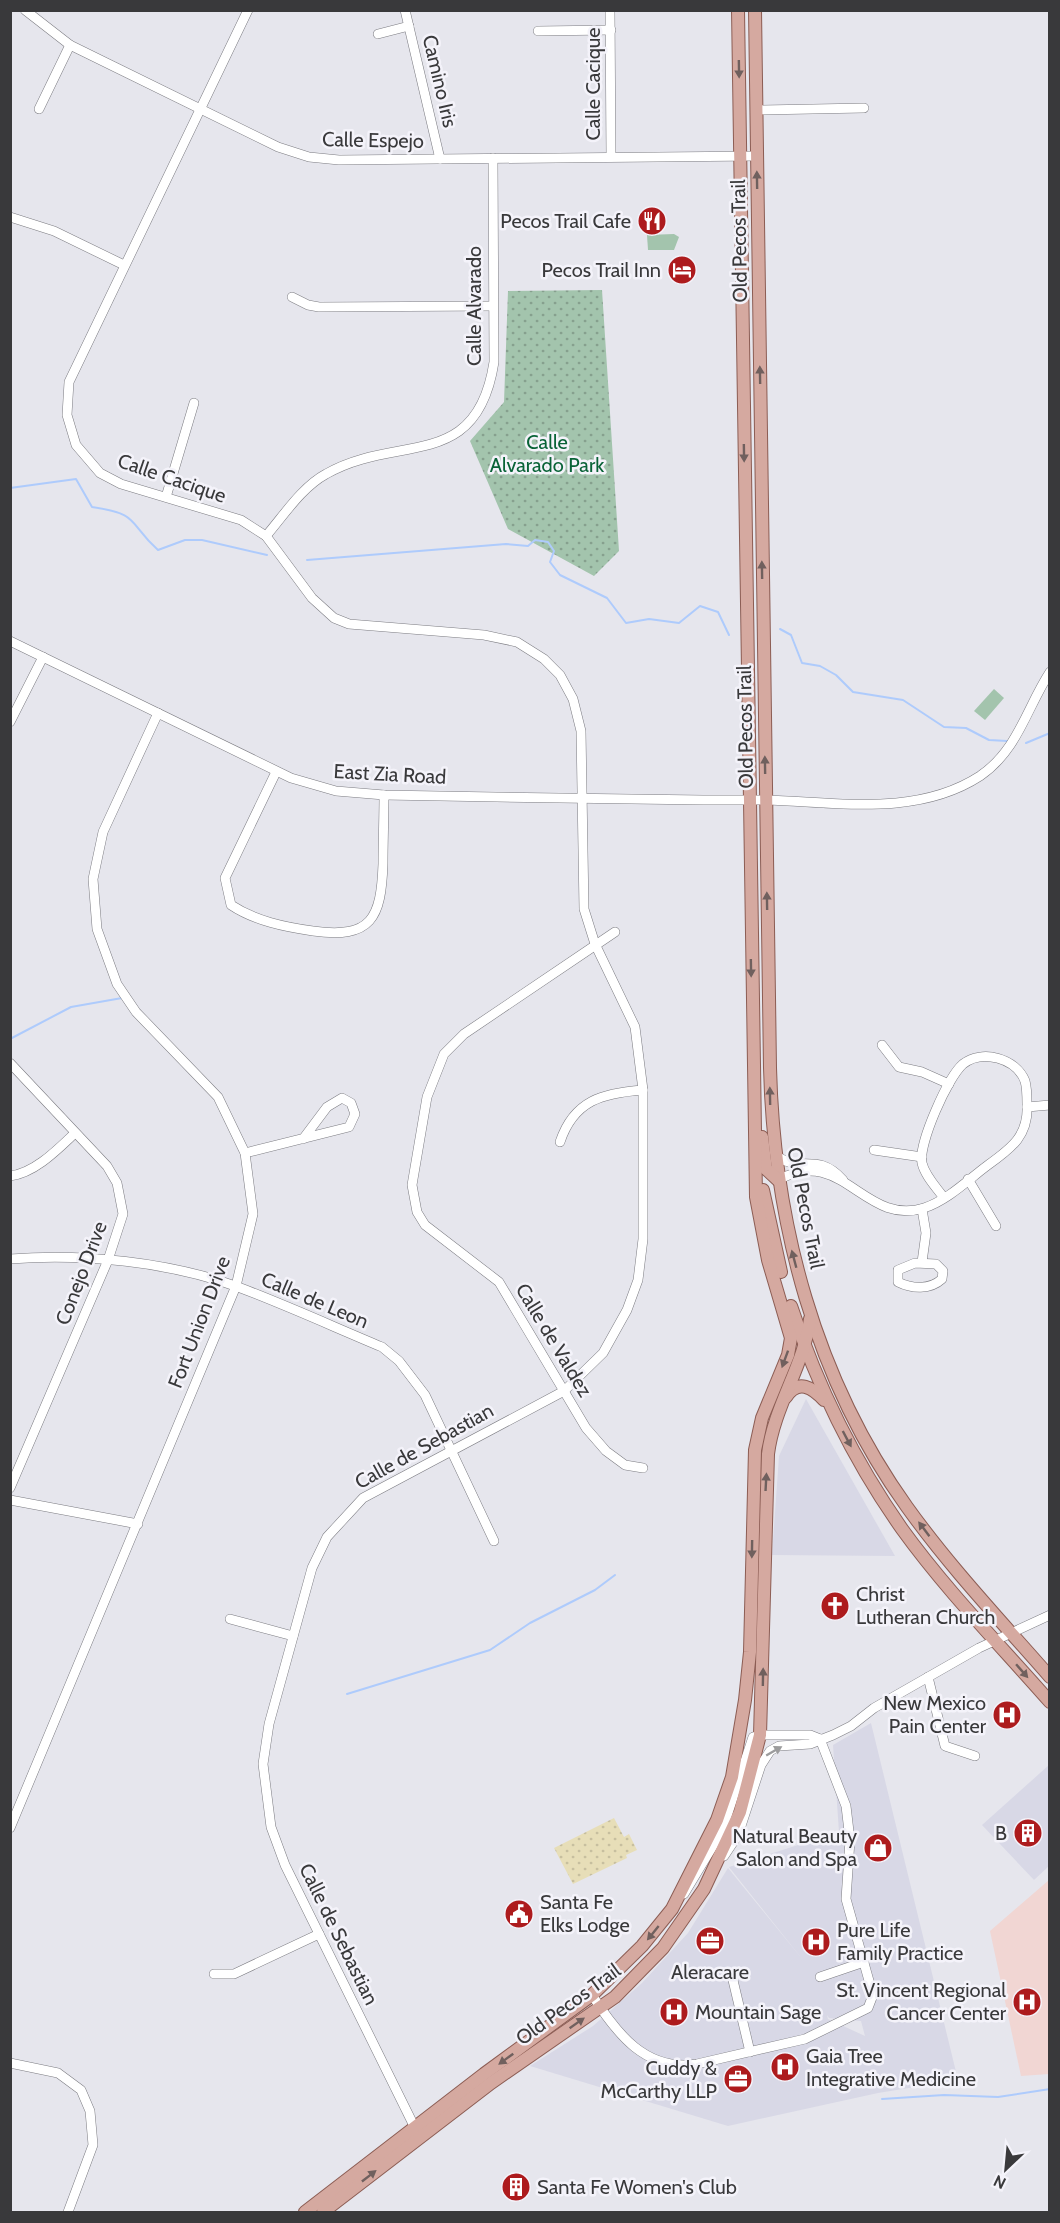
<svg xmlns="http://www.w3.org/2000/svg" width="1060" height="2223" font-family="Cabin,sans-serif">
<defs>
<pattern id="sand-dots" width="8" height="8" patternUnits="userSpaceOnUse" patternTransform="scale(1.5)"><rect width="8" height="8" fill="#e7deb8"/><path d="M2 2h.1M6 6h.1" fill="none" stroke="#c7bf9f" stroke-width="1.8" stroke-linecap="round"/></pattern>
<pattern id="park-dots" width="8" height="8" patternUnits="userSpaceOnUse" patternTransform="scale(1.5)"><rect width="8" height="8" fill="#a3c4ad"/><path d="M2 2h.1M6 6h.1" fill="none" stroke="#86a08e" stroke-width="1.8" stroke-linecap="round"/></pattern>
</defs>
<rect width="100%" height="100%" fill="#e6e6ed"/>
<g fill="#d8d8e6" fill-rule="evenodd">
<polygon points="806,1399 895,1556 772,1555 779,1456"/>
<path d="M871,1723L958,2080L878,2093L728,2126L530,2066L593,2026L642,1983L688,1933L728,1868L803,1960L729,1867L839,1832L833,1745ZM827,2015L829,2018L861,2021L865,2036L828,2019Z"/>
<polygon points="1049,1765 1049,1866 1034,1880 982,1825"/>
</g>
<polygon fill="#f1d6d3" points="1049,1880 1049,2074 1021,2076 990,1931"/>
<g fill="#a3c4ad">
<polygon points="674,234 679,237 674,250 648,250 647,235"/>
<polygon points="994,689 1004,698 985,720 974,711"/>
</g>
<polygon fill="url(#sand-dots)" points="614,1818 624,1837 629,1834 637,1850 626,1855 627,1858 573,1884 554,1848"/>
<polygon fill="url(#park-dots)" points="602,290 619,551 594,576 508,529 470,441 504,402 508,291"/>
<g fill="none" stroke-linecap="round" stroke-linejoin="round">
<g stroke="#aecbfc" stroke-width="2">
<path d="M10,488L76,479L92,507C141,514 127,522 158,550L185,540H202L267,555"/>
<polyline points="307,560 506,544 528,546 535,540 548,542 554,551 550,562 560,575 607,598 626,623 649,619 679,623 700,606 718,612 729,635"/>
<polyline points="780,629 791,635 802,663 820,666 836,675 853,692 903,700 944,727 966,728 989,740 1007,741"/>
<polyline points="1026,743 1050,733"/>
<polyline points="10,1039 71,1007 122,998"/>
<polyline points="347,1694 490,1650 530,1623 595,1590 615,1575"/>
<polyline points="882,2099 944,2095 998,2097 1050,2089"/>
</g>
<g stroke="#7c7c82" stroke-width="10">
<g id="minor">
<polyline points="25,10 70,45 278,147 309,157 339,160 757,156"/>
<polyline points="248,10 69,382 67,415 76,445 100,473 121,484 241,520 266,536 312,598 334,618 349,624 484,635 517,642 544,659 560,675 573,699 581,731 584,909 595,944 635,1027 643,1090 643,1239 638,1280 627,1310 603,1353 564,1391 363,1498 327,1537 312,1568 269,1724 263,1764 271,1827 285,1865 417,2132"/>
<polyline points="405,10 440,159"/>
<polyline points="610,10 611,157"/>
<polyline points="538,31 611,30"/>
<polyline points="378,34 409,26"/>
<polyline points="39,109 70,45"/>
<polyline points="756,110 864,108"/>
<polyline points="10,217 54,231 124,265"/>
<polyline points="292,297 308,305 319,307 493,306"/>
<polyline points="166,497 194,403"/>
<path d="M266,536C284,515 302,487 326,474C397,433 477,473 494,362L493,158"/>
<path d="M10,641L291,778L336,791L384,795C490,797 597,799 703,800C724,800 745,800 766,800C837,802 917,817 980,776C1018,750 1026,709 1050,672"/>
<polyline points="10,722 43,657"/>
<path d="M276,772L225,878L231,905C255,921 285,927 313,931C372,939 381,918 383,864C383,841 384,818 384,795"/>
<polyline points="615,932 464,1034 444,1054 427,1097 412,1185 417,1212 425,1225 499,1282 586,1428 606,1451 625,1465 643,1468"/>
<polyline points="882,1045 899,1067 922,1072 949,1084"/>
<polyline points="10,1063 107,1166 117,1183 123,1214 108,1260 10,1488"/>
<polyline points="1027,1107 1050,1105"/>
<path d="M560,1142C574,1100 603,1093 643,1090"/>
<polyline points="874,1150 922,1157"/>
<polyline points="245,1153 349,1127 355,1114 351,1103 342,1098 327,1107 303,1139"/>
<path d="M776,1155C800,1175 816,1150 843,1180"/>
<path d="M10,1176C35,1173 58,1149 75,1133"/>
<polyline points="968,1179 996,1226"/>
<path d="M778,1180C842,1144 864,1227 924,1208C948,1200 969,1179 988,1165C1012,1148 1029,1135 1027,1104C1027,1097 1027,1088 1025,1081C1016,1058 982,1049 963,1064C948,1077 918,1144 922,1163C925,1176 937,1188 944,1198"/>
<polyline points="922,1209 926,1233 922,1262"/>
<path d="M10,1259C82,1253 170,1262 238,1287C286,1305 334,1327 382,1347L399,1361L425,1395L494,1541"/>
<path d="M915,1263L936,1264L943,1271L942,1279C930,1290 912,1289 898,1282V1270Z"/>
<polyline points="10,1500 138,1524"/>
<polyline points="230,1619 293,1636"/>
<polyline points="928,1677 945,1746 975,1756"/>
<polyline points="10,1828 236,1286 253,1214 245,1153 218,1097 136,1012 117,984 97,929 93,879 103,832 158,713"/>
<polyline points="724,1856 738,1835 761,1765 770,1751 779,1746 810,1744 833,1735 851,1726 874,1708 979,1648 1050,1615"/>
<polyline points="684,1894 722,1831 753,1737 760,1735 810,1735 820,1739"/>
<polyline points="214,1974 234,1974 319,1934"/>
<polyline points="732,1976 750,2052"/>
<polyline points="820,1977 864,1962"/>
<path d="M592,1995C617,2034 646,2072 697,2064L805,2039L868,2008L873,1995L846,1899L850,1840L846,1806L820,1739"/>
<polyline points="10,2063 58,2073 81,2090 90,2111 93,2145 68,2212"/>
</g>
</g>
<g stroke="#8c5d54" stroke-width="14">
<g id="major">
<path d="M755,10L770,1068C774,1223 815,1379 907,1507C950,1567 1001,1621 1050,1677"/>
<polyline points="762,1137 766,1169 778,1180"/>
<polyline points="763,1190 781,1272"/>
<path d="M791,1306C817,1385 854,1461 902,1529C946,1590 1000,1645 1050,1702"/>
<path d="M786,1397C798,1378 813,1388 824,1400"/>
<polyline points="305,2212 484,2074 592,1995 642,1946 672,1909 717,1820 732,1777 745,1700 750,1652 755,1450 762,1418 788,1355 791,1338 768,1260 756,1197 738,10"/>
<path d="M323,2212L491,2083L615,1997L663,1948L704,1889L740,1812L760,1735L768,1454C774,1406 804,1366 810,1319"/>
</g>
</g>
<use href="#minor" stroke="#fff" stroke-width="9"/>
<use href="#major" stroke="#d5a9a0" stroke-width="12"/>
</g>
<defs><path id="oneway-solid" d="M-6-.8H1V-3.2L6.5 0L1 3.2V.8H-6Z" transform="scale(1.5)"/></defs>
<g fill="#70605e">
<use href="#oneway-solid" transform="translate(739 69) rotate(89)"/>
<use href="#oneway-solid" transform="translate(757 180) rotate(-91)"/>
<use href="#oneway-solid" transform="translate(760 375) rotate(-91)"/>
<use href="#oneway-solid" transform="translate(744 453) rotate(89)"/>
<use href="#oneway-solid" transform="translate(762 570) rotate(-91)"/>
<use href="#oneway-solid" transform="translate(765 765) rotate(-91)"/>
<use href="#oneway-solid" transform="translate(767 901) rotate(-91)"/>
<use href="#oneway-solid" transform="translate(751 968) rotate(89)"/>
<use href="#oneway-solid" transform="translate(770 1096) rotate(-91)"/>
<use href="#oneway-solid" transform="translate(794 1259) rotate(-105)"/>
<use href="#oneway-solid" transform="translate(785 1359) rotate(110)"/>
<use href="#oneway-solid" transform="translate(847 1439) rotate(62)"/>
<use href="#oneway-solid" transform="translate(766 1482) rotate(-87)"/>
<use href="#oneway-solid" transform="translate(924 1529) rotate(-127)"/>
<use href="#oneway-solid" transform="translate(752 1549) rotate(91)"/>
<use href="#oneway-solid" transform="translate(1022 1671) rotate(49)"/>
<use href="#oneway-solid" transform="translate(763 1677) rotate(-89)"/>
<use href="#oneway-solid" transform="translate(653 1933) rotate(129)"/>
<use href="#oneway-solid" transform="translate(577 2023) rotate(-35)"/>
<use href="#oneway-solid" transform="translate(506 2059) rotate(144)"/>
<use href="#oneway-solid" transform="translate(369 2176) rotate(-38)"/>
</g>
<use fill="#9c9c9d" href="#oneway-solid" transform="translate(774 1751) rotate(-30)"/>
<defs>
<g id="restaurant-disc" transform="scale(1.5)"><circle r="9.5" fill="#ad1b1d" stroke="#f4f3fa"/><path d="M-5-6h1v4h1v-4h1v4h1v-4h1v5L-1.5 .5V6h-2V.5L-5-1ZM5-6V6H3V1.5H1.5Q1.5-4 5-6Z" fill="#fff"/></g>
<g id="hotel-disc" transform="scale(1.5)"><circle r="9.5" fill="#ad1b1d" stroke="#f4f3fa"/><path d="M-6-4.5h1.5V1H6V5H4.5V3h-9V5H-6ZM-4 0a1.8 1.8 0 1 1 3.6 0ZM.5 0V-2.5h3Q6-2.5 6 0Z" fill="#fff"/></g>
<g id="church-disc" transform="scale(1.5)"><circle r="9.5" fill="#ad1b1d" stroke="#f4f3fa"/><path d="M-1.2-6h2.4v3.5h3.3v2.4h-3.3V6h-2.4V-.1h-3.3v-2.4h3.3Z" fill="#fff"/></g>
<g id="hospital-disc" transform="scale(1.5)"><circle r="9.5" fill="#ad1b1d" stroke="#f4f3fa"/><path d="M-5-5h3v3.5h4V-5h3V5h-3V1.5h-4V5h-3Z" fill="#fff"/></g>
<g id="building-disc" transform="scale(1.5)"><circle r="9.5" fill="#ad1b1d" stroke="#f4f3fa"/><path d="M-4-6H4V6H1V3H-1V6H-4ZM-2.5-4.3h1.7v1.8h-1.7ZM.8-4.3h1.7v1.8H.8ZM-2.5-1h1.7V.8h-1.7ZM.8-1h1.7V.8H.8Z" fill="#fff"/></g>
<g id="shop-disc" transform="scale(1.5)"><circle r="9.5" fill="#ad1b1d" stroke="#f4f3fa"/><path d="M-5-2.5h2.3a2.7 3.5 0 0 1 5.4 0H5L5.5 6h-11ZM-1.5-2.5h3a1.5 2.3 0 0 0-3 0Z" fill="#fff"/></g>
<g id="civic-disc" transform="scale(1.5)"><circle r="9.5" fill="#ad1b1d" stroke="#f4f3fa"/><path d="M-.6-6.5H3V-4.5H.6V-3L4-1V1h2V6H-6V1h2V-1L-.6-3ZM-1.2 2.5V6h2.4V2.5Z" fill="#fff"/></g>
<g id="office-disc" transform="scale(1.5)"><circle r="9.5" fill="#ad1b1d" stroke="#f4f3fa"/><path d="M-6-3h4V-5.5h4V-3h4V5H-6ZM-1-4.5V-3h2v-1.5ZM-6 0V1H6V0Z" fill="#fff"/></g>
</defs>
<g fill-rule="evenodd">
<use href="#restaurant-disc" x="652" y="221"/>
<use href="#hotel-disc" x="682" y="270"/>
<use href="#church-disc" x="835" y="1606"/>
<use href="#hospital-disc" x="1007" y="1715"/>
<use href="#building-disc" x="1028" y="1833"/>
<use href="#shop-disc" x="878" y="1848"/>
<use href="#civic-disc" x="519" y="1914"/>
<use href="#office-disc" x="710" y="1941"/>
<use href="#hospital-disc" x="816" y="1942"/>
<use href="#hospital-disc" x="1027" y="2002"/>
<use href="#hospital-disc" x="674" y="2012"/>
<use href="#hospital-disc" x="785" y="2067"/>
<use href="#office-disc" x="738" y="2079"/>
<use href="#building-disc" x="516" y="2187"/>
</g>
<g text-anchor="middle" dominant-baseline="central" stroke-width="5" stroke-linejoin="round" paint-order="stroke">
<g font-size="20" fill="#39393b" stroke="#f4f3fa">
<text transform="translate(440 81) rotate(77)">Camino Iris</text>
<text transform="translate(593 84) rotate(-90)">Calle Cacique</text>
<text transform="translate(373 140) rotate(1)">Calle Espejo</text>
<text transform="translate(739 241) rotate(-91)">Old Pecos Trail</text>
<text transform="translate(474 306) rotate(-90)">Calle Alvarado</text>
<text transform="translate(172 478) rotate(19)">Calle Cacique</text>
<text transform="translate(745 727) rotate(-91)">Old Pecos Trail</text>
<text transform="translate(390 774) rotate(3)">East Zia Road</text>
<text transform="translate(806 1208) rotate(79)">Old Pecos Trail</text>
<text transform="translate(81 1273) rotate(-69)">Conejo Drive</text>
<text transform="translate(315 1300) rotate(23)">Calle de Leon</text>
<text transform="translate(199 1322) rotate(-69)">Fort Union Drive</text>
<text transform="translate(554 1340) rotate(59)">Calle de Valdez</text>
<text transform="translate(424 1446) rotate(-29)">Calle de Sebastian</text>
<text transform="translate(339 1934) rotate(64)">Calle de Sebastian</text>
<text transform="translate(568 2004) rotate(-36)">Old Pecos Trail</text>
</g>
<g font-size="20" fill="#39393b" stroke="#f4f3fa" text-anchor="end">
<text x="631" y="221">Pecos Trail Cafe</text>
<text x="661" y="270">Pecos Trail Inn</text>
<text x="856" y="1594" text-anchor="start">Christ<tspan x="856" dy="23">Lutheran Church</tspan></text>
<text x="986" y="1703">New Mexico<tspan x="986" dy="23">Pain Center</tspan></text>
<text x="1007" y="1833">B</text>
<text x="857" y="1836">Natural Beauty<tspan x="857" dy="23">Salon and Spa</tspan></text>
<text x="540" y="1902" text-anchor="start">Santa Fe<tspan x="540" dy="23">Elks Lodge</tspan></text>
<text x="837" y="1930" text-anchor="start">Pure Life<tspan x="837" dy="23">Family Practice</tspan></text>
<text x="710" y="1972" text-anchor="middle">Aleracare</text>
<text x="1006" y="1990">St. Vincent Regional<tspan x="1006" dy="23">Cancer Center</tspan></text>
<text x="695" y="2012" text-anchor="start">Mountain Sage</text>
<text x="806" y="2056" text-anchor="start">Gaia Tree<tspan x="806" dy="23">Integrative Medicine</tspan></text>
<text x="717" y="2068">Cuddy &amp;<tspan x="717" dy="23">McCarthy LLP</tspan></text>
<text x="537" y="2187" text-anchor="start">Santa Fe Women's Club</text>
</g>
<g font-size="20" fill="#096337" stroke="#f4f3fa">
<text x="547" y="442">Calle<tspan x="547" dy="23">Alvarado Park</tspan></text>
</g>
</g>
<rect width="1060" height="2223" fill="none" stroke="#39393b" stroke-width="24"/>
<g transform="translate(1006 2169) rotate(206)" stroke="#f4f3fa" stroke-width="4.5" paint-order="stroke">
<path d="M0-4.5L10 22L0 15L-10 22Z" fill="#39393b"/>
<text y="-9" font-size="16" font-weight="bold" text-anchor="middle" fill="#39393b">N</text>
</g>
</svg>
